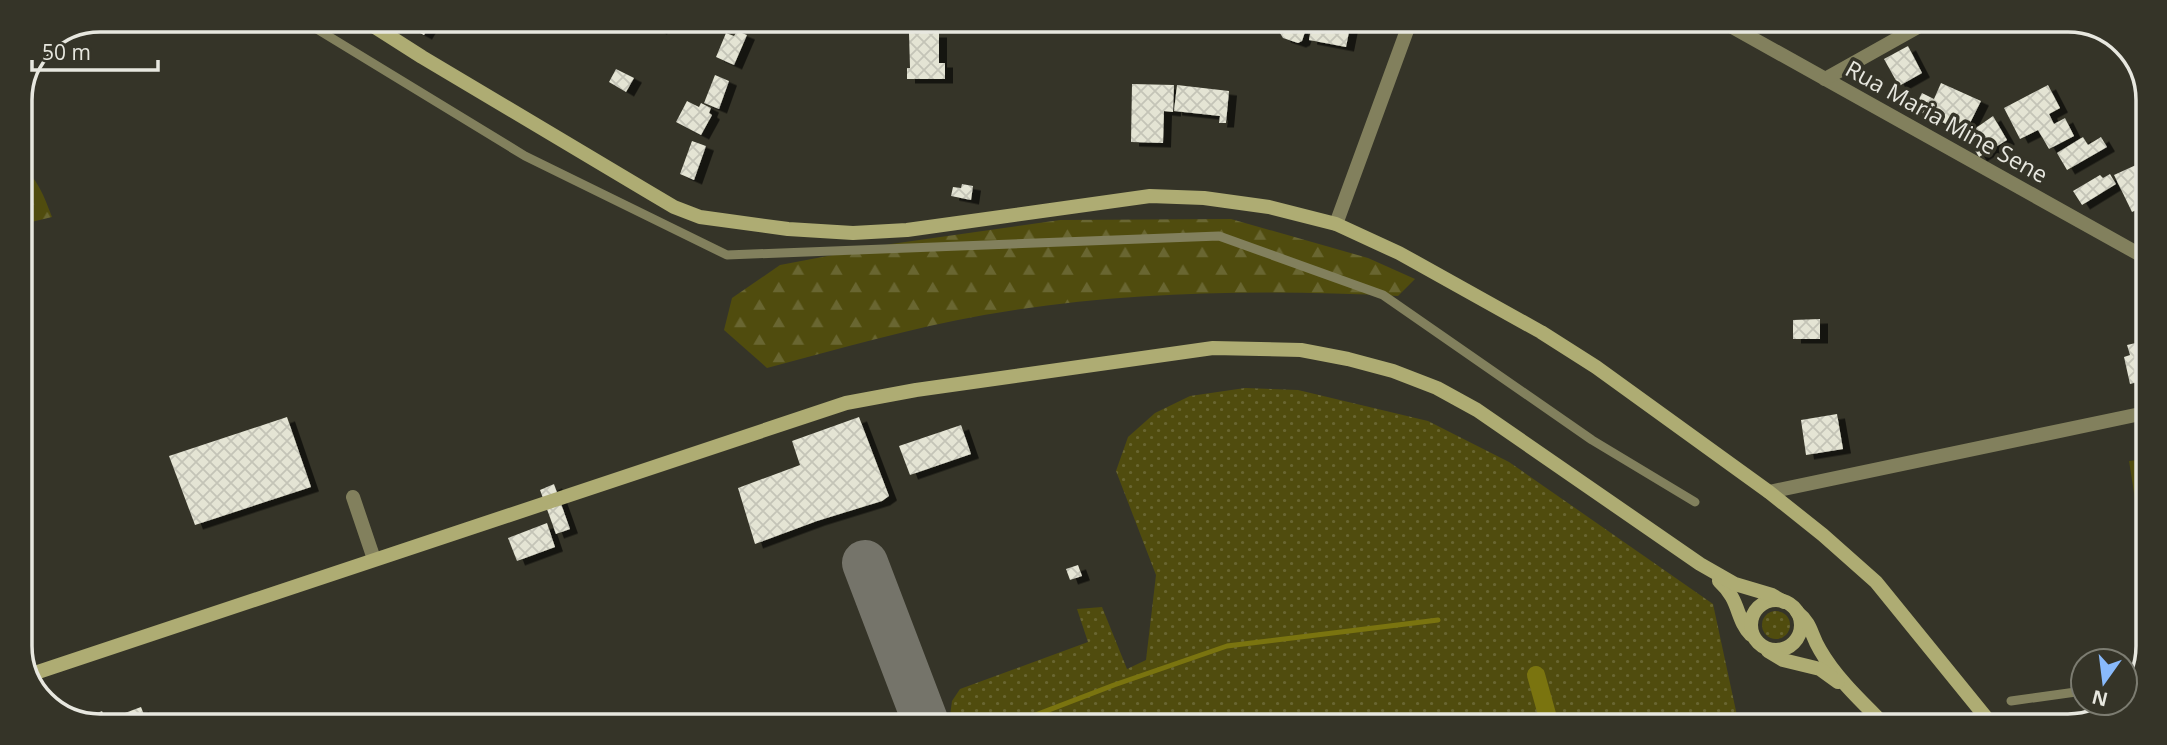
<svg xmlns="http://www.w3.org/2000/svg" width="2167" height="745" font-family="'Open Sans',sans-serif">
<defs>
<pattern id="green-dots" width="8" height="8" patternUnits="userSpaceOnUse" patternTransform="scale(1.75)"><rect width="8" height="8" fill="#504c0e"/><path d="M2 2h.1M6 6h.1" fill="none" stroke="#696631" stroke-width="1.8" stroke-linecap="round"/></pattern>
<pattern id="forest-firs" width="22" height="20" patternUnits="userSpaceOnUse" patternTransform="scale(1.75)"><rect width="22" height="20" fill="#504c0e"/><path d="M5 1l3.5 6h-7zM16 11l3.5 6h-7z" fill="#696631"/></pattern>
<pattern id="building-cross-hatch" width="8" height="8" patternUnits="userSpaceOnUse" patternTransform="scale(1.75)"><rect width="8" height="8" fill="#e4e4d4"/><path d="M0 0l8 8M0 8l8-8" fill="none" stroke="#c4c4b7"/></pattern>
<filter id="shadow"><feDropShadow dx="8" dy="4.5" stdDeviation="0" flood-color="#0009"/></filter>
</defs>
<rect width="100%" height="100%" fill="#353428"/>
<g fill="url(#green-dots)">
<polygon points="1245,388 1298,390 1428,421 1509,462 1713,604 1739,725 949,723 952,701 960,689 1088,642 1077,609 1102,607 1127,669 1146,660 1156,575 1116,471 1128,437 1155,413 1190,396"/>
<circle cx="1776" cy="625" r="14"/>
</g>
<g fill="url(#forest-firs)">
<path d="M19,166C37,175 45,199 52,217L19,225Z"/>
<path d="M1231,219L1368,258L1415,279L1398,296C1261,289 1120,291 984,315C911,328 839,349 767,368L724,330L732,298L780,265L891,244L1060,220Z"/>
</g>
<polygon fill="#504c0e" points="2145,459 2144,557 2129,461"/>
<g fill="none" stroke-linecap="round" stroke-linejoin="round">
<polyline stroke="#7a740f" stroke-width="5" points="1012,724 1114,685 1227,646 1438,620"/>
<polyline stroke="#7a740f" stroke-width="18" points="1536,675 1550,725"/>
<polyline stroke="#75746a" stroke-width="46" points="865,563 926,723"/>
</g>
<g fill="url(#building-cross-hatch)" filter="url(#shadow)">
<polygon points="411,20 433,20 424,35 407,26"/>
<polygon points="642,20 664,20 659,30"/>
<polygon points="1283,22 1296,22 1301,31 1305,32 1302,41 1298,43 1283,38 1278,30"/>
<polygon points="1312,22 1351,22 1346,47 1309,40"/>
<polygon points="737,31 747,35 734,65 716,57 726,33 734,36"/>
<polygon points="909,33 939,33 939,63 945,63 945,79 907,79 907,68 910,68"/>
<polygon points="1908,46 1922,73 1899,86 1884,59"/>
<polygon points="616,69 634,78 626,92 609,82"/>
<polygon points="715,75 729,81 719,109 704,103"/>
<polygon points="1941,83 1981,101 1965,133 1914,109 1922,93 1934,99"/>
<polygon points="1132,84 1174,85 1173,112 1164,111 1163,143 1131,142"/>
<polygon points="1177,85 1229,91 1226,123 1219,123 1220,116 1174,111"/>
<polygon points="2048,85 2060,108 2049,114 2054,124 2065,118 2074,136 2049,149 2038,130 2020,139 2004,108"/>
<polygon points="687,101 699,107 701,103 711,108 709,113 712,115 701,135 676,122"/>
<polygon points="1993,116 2007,140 1979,157 1966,135"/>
<polygon points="2083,137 2088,145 2101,137 2107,147 2067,170 2057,153"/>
<polygon points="692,141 706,146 694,180 680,174"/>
<polygon points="2147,160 2147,205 2132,212 2114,175"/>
<polygon points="2110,174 2116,184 2082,205 2073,191 2100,175 2103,178"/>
<polygon points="962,184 973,186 971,200 951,196 953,187 961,188"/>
<polygon points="1820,319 1820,339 1793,339 1793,320"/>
<polygon points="2140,342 2146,365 2146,380 2130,384 2124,357 2130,355 2127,345"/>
<polygon points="1837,414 1843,449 1806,455 1801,420"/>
<polygon points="287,417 311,487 195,525 169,456"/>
<polygon points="859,417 889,496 882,501 817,521 755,544 738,488 800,465 792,441"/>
<polygon points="961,425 971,454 910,475 899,446"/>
<polygon points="554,484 570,529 556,534 540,490"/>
<polygon points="547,523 555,547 517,561 508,538"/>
<polygon points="1078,565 1082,576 1070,580 1066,569"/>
<polygon points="141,707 147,722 86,722 85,718 102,711 106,720"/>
</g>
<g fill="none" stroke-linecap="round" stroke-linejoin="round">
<g stroke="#82805d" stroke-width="9">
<polyline points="302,20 525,156 727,255 1219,236 1383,295 1592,440 1695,502"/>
<polyline points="2125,686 2132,687"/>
<polyline points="2011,701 2083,691"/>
</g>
<g stroke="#82805d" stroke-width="14">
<polyline points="1725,23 2146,258"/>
<polyline points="1825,79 1925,23"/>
<polyline points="1336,224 1410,22"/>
<polyline points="1769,492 2145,413"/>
<polyline points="353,497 374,559"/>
</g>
<g stroke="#aeac73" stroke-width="14">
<polyline points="364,20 422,57 647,191 674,207 700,217 788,229 853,233 907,230 1150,196 1204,198 1269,207 1336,224 1399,253 1541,332 1596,367 1769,492 1823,535 1876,582 1993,726"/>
<path d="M1719,581C1741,601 1735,618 1751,635"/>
<circle cx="1776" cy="625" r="25"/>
<path d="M1797,612C1813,625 1810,634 1820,650C1836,678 1862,702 1885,725"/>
<polyline points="1768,651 1783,660 1820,669 1838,682"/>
<polyline points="29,675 846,403 916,390 1213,348 1301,350 1348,359 1393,371 1437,388 1477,410 1700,564 1735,584 1772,595 1784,602"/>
</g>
</g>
<g text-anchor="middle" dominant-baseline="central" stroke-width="7" stroke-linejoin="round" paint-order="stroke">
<g font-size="23" fill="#e7e7df" stroke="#353428">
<text transform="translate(1947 121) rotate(29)">Rua Maria Mine Sene</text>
</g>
</g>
<path d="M0 0H2167V745H0ZM100 32H2068A68 68 0 0 1 2136 100V646A68 68 0 0 1 2068 714H100A68 68 0 0 1 32 646V100A68 68 0 0 1 100 32Z" fill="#353428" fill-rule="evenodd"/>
<path fill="none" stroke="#e7e7df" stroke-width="3.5" d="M100 32H2068A68 68 0 0 1 2136 100V646A68 68 0 0 1 2068 714H100A68 68 0 0 1 32 646V100A68 68 0 0 1 100 32Z"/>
<g transform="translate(2104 682) rotate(194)"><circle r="33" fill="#353428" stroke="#7c7c71" stroke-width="2"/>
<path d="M0-5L12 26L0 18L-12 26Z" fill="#89bafc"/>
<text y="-10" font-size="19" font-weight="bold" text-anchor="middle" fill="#e7e7df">N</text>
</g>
<path d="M32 60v10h126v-10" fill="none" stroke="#e7e7df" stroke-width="3.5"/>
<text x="42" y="60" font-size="21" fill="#e7e7df" stroke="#353428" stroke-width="5" paint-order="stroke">50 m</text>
</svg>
